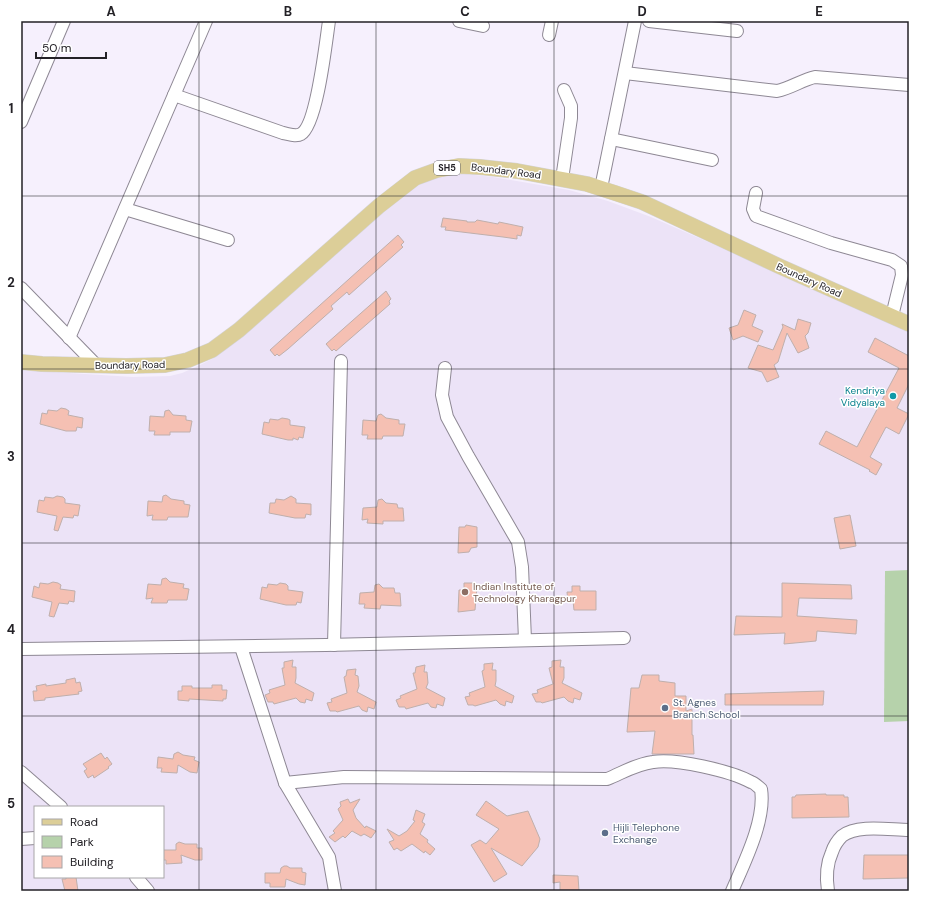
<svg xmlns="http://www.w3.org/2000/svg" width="930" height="912" font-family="'DM Sans',sans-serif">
<rect width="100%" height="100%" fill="#f6f0fd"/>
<path fill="#ece3f7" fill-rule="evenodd" d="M457,173L493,177L569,190L608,201L651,217L866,311L909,332V891H21V370L133,377L170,376L182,373L196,367L212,359L308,277L405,191L436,176ZM35,807H163V877H35Z"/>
<polygon fill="#b6d2ab" points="909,570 909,721 884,722 885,571"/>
<g fill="#f5c0b3" stroke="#bfafac">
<polygon points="443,218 467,221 467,222 475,222 477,220 498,224 499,222 523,227 521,236 517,235 517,239 503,237 445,230 446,227 441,227"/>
<polygon points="398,235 404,242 401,245 403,247 349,295 347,292 331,306 333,309 288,349 279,356 277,354 275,356 270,350"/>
<polygon points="386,291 391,299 389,301 390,304 336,351 334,349 332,351 326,344"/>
<polygon points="744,310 756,315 752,326 763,331 758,342 743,336 733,340 729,328 738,325"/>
<polygon points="798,319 811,323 808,333 805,336 809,348 798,353 787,333 778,362 774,365 779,377 767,382 762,372 748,368 758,345 773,350 783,327 782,324 795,330"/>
<polygon points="875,338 909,356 909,384 897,408 909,414 899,434 886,427 870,457 882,464 876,475 869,471 870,470 819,444 826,431 857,447 899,368 868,352"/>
<polygon points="61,408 66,409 69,411 68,415 83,418 82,428 77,427 76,431 66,431 40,424 42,413 47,414 48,410 57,411"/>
<polygon points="169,410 173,415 186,416 186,420 192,421 190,432 170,432 170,435 154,435 155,431 149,431 150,416 164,417 165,411"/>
<polygon points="381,414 386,418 399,420 399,424 405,424 403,436 383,436 382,439 367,439 368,435 362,435 363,420 376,421 378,415"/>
<polygon points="282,418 288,419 290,420 290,425 305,427 303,438 299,437 298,440 293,438 293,440 288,440 262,434 264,422 269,423 270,419 278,420"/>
<polygon points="166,495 171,499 184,501 184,504 190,505 188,517 168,517 167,520 152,520 153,515 147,516 148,501 162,502 163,496"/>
<polygon points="57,496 63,497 65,499 65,503 80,505 78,516 74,515 73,518 63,517 58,531 54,530 57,516 37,512 39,500 44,501 45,497 53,498"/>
<polygon points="291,496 296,499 296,503 311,504 311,515 306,514 305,518 295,518 269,513 270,503 275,503 276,499 284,500"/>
<polygon points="382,499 386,503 397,504 398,508 403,508 404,521 383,521 383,524 367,523 368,519 362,520 363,508 377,507 378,500"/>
<polygon points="850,515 856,546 840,549 834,518"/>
<polygon points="466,525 477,527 477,547 471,548 469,552 458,553 459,527 465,527"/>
<polygon points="166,578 170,582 184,584 183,588 189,589 187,600 168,600 167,603 151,603 153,598 146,599 148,584 161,585 162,579"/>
<polygon points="53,582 58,583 61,585 60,589 75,591 74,602 69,601 68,604 59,603 54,617 49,616 52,602 32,597 34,586 39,588 40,583 48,584"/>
<polygon points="280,583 286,584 288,586 288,590 303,592 301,603 297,602 296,605 286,605 260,599 262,587 267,588 268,584 277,585"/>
<polygon points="464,583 473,583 473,588 477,587 475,610 458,612 459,590 464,590"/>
<polygon points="782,583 851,585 852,599 799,598 797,616 857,620 856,634 817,631 816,641 784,644 785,633 734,635 736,616 782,617"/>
<polygon points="379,584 383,588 394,588 395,593 400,593 401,606 381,605 380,609 364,608 365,604 359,604 360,593 374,592 375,585"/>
<polygon points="572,586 580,586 580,591 596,591 596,610 574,610 573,601 568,602 567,592 572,592"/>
<polygon points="293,660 292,667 296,667 296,678 295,683 314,693 312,701 306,699 305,703 300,702 296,698 274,704 273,702 268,702 265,695 270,693 269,690 285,685 282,668 284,668 284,662"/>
<polygon points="561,660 560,667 564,667 564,678 562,683 582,693 580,700 574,698 573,703 568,701 564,697 542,703 541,702 536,702 532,694 538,693 537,690 553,684 549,668 552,667 552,661"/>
<polygon points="493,663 492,670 496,670 496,681 495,686 514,696 512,703 506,701 505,706 500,704 496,700 475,706 473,705 468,705 465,697 470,696 469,693 485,687 482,671 484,670 484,664"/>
<polygon points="425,665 424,672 427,672 428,683 426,688 445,698 443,706 437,704 436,708 431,707 428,703 406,709 405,707 399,707 396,700 401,698 400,696 417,689 413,673 415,673 416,667"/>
<polygon points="356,669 355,675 358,676 359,686 357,692 376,702 374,709 368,707 367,712 362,710 359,706 337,712 336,711 330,711 327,703 332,702 331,699 347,693 344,677 346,676 347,670"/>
<polygon points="642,675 659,675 659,681 675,683 675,696 686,696 686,711 692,709 692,735 693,735 694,754 652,754 655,731 627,732 631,688 639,688"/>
<polygon points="75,678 76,683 80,682 82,691 78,692 79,694 45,698 45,700 34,701 33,691 37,691 36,686 46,684 46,686 66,683 66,680"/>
<polygon points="212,685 222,685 222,690 227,690 226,699 223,699 223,701 189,699 189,701 178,700 178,691 182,691 182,686 192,686 192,688 212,688"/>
<polygon points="824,691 823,705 725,705 725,694"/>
<polygon points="178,752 183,755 195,757 194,760 199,762 197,773 190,772 178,765 177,773 161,772 162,768 157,768 158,757 173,759 174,754"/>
<polygon points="101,753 105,759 107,757 112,764 108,767 109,768 94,778 93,775 88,778 84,771 87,769 83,764"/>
<polygon points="826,794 826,795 844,795 844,797 848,797 849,817 792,818 792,797 795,797 796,795"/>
<polygon points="348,799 350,803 360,799 353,810 356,818 365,828 366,826 376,831 371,838 364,834 361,836 352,831 345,838 343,836 335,842 329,837 335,833 333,831 343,820 338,809 341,806 340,802"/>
<polygon points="486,801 507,816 528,811 540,839 538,847 522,866 491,848 507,874 494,882 471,845 480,840 486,844 499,829 476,815"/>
<polygon points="416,810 425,814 422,822 425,824 420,834 428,840 427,842 435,849 430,855 425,851 424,853 412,844 401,851 397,848 394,850 389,842 394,840 387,829 399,836 407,831 415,821 413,820"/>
<polygon points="179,842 185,844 197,844 197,848 202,848 202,860 195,860 181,855 182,863 166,864 166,860 163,860 163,850 176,850 176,844"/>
<polygon points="864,855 909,855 909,878 863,879"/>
<polygon points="284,866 287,866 290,868 302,868 302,872 306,873 305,885 299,884 286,879 285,887 270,887 270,883 265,883 265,873 280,873 281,868"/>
<polygon points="553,875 578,876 579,891 560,891 560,882 553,883"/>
<polygon points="66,877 76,877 78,891 65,891 62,879 66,879"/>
</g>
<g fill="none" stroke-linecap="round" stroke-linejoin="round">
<g stroke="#8e8894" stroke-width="14">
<g id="minor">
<polyline points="459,21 483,26"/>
<polyline points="649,21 737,31"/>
<polyline points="549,35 552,21"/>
<path d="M625,73L777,91C791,88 802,80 815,77L909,85"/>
<path d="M174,95L283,133C289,134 296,137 301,134C317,125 326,41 329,21"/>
<polyline points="21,122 64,21"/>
<polyline points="611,139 712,160"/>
<polyline points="562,179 571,118 571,106 564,90"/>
<polyline points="601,188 635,21"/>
<polyline points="756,193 753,209 756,216 831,243 892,260 901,266 902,275 892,316"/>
<polyline points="125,209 228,240"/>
<polyline points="21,288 96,365"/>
<polyline points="69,338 206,21"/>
<polyline points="445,368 442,395 447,417 468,456 518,542 522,567 525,640"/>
<polyline points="334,645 341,361"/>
<polyline points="241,647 285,783 329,857 335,891"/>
<polyline points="21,649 326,645 624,638"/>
<polyline points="21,772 61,807"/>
<path d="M285,783L344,777L607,779C622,773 636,764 653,762C675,758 731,771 751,782C755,783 758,787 761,789C766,820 744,863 732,891"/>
<polyline points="21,839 35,838"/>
<polyline points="136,877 148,891"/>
<path d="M828,891C826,878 827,863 832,852C834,846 838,840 842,836C858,824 890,830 909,830"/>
</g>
</g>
<g stroke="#d3d3d4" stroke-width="16">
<polyline id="major" points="21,362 42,364 126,366 165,365 188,360 212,350 239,330 379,206 415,178 437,170 459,166 480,167 517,171 587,184 615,193 642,202 781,267 909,324"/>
</g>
<use href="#minor" stroke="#fff" stroke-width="12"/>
<use href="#major" stroke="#dcce98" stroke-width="15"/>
</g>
<path fill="none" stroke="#232126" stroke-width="1" stroke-opacity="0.55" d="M199,21V891M376,21V891M554,21V891M731,21V891M21,196H909M21,369H909M21,543H909M21,716H909"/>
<circle fill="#0f9aa8" stroke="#fff" stroke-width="1.5" cx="893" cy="396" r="4"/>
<circle fill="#8d6e63" stroke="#fff" stroke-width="1.5" cx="465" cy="592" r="4"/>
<g fill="#5c6f8a" stroke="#fff" stroke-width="1.5">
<circle cx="665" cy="708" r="4"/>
<circle cx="605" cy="833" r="4"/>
</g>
<g text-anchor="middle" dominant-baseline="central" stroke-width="3" stroke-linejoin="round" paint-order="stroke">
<rect fill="#fff" stroke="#656467" stroke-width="1" x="434" y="161" width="26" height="14" rx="3"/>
<g font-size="9" font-weight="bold" fill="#232126">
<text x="447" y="168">SH5</text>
</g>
<g font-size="10" fill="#232126" stroke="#fff">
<text transform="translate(506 171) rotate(7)">Boundary Road</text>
<text transform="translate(809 280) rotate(24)">Boundary Road</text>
<text transform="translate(130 365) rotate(-1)">Boundary Road</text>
</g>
<g font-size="10" fill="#0d838f" stroke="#fff" text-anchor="end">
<text x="885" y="390">Kendriya<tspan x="885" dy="12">Vidyalaya</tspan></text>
</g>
<g font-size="10" fill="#785e54" stroke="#fff" text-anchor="start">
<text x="473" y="586">Indian Institute of<tspan x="473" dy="12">Technology Kharagpur</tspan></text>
</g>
<g font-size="10" fill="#4e5e75" stroke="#fff" text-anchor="start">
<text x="673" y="702">St. Agnes<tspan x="673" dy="12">Branch School</tspan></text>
<text x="613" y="827">Hijli Telephone<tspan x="613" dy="12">Exchange</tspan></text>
</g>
</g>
<rect width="930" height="912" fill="none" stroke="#ffffff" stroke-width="44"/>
<rect x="34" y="806" width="130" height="72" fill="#ffffff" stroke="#a7a6a8"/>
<rect x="42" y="819" width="20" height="6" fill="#dcce98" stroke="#a7a6a8"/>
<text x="70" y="826" font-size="12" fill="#232126">Road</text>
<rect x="42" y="836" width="20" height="12" fill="#b6d2ab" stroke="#a7a6a8"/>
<text x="70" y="846" font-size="12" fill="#232126">Park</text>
<rect x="42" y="856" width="20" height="12" fill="#f5c0b3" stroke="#a7a6a8"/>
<text x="70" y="866" font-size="12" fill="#232126">Building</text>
<path d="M36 52v6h70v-6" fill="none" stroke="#232126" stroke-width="2"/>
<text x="42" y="52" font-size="12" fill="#232126" stroke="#ffffff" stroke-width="3" paint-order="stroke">50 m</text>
<rect x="22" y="22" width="886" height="868" fill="none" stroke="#232126" stroke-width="1.5"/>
<g font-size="13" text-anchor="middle" font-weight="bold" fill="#232126">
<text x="111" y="16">A</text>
<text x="288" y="16">B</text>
<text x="465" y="16">C</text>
<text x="642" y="16">D</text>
<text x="819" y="16">E</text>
<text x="11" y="113">1</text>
<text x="11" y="287">2</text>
<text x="11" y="461">3</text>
<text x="11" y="634">4</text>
<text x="11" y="808">5</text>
</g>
</svg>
